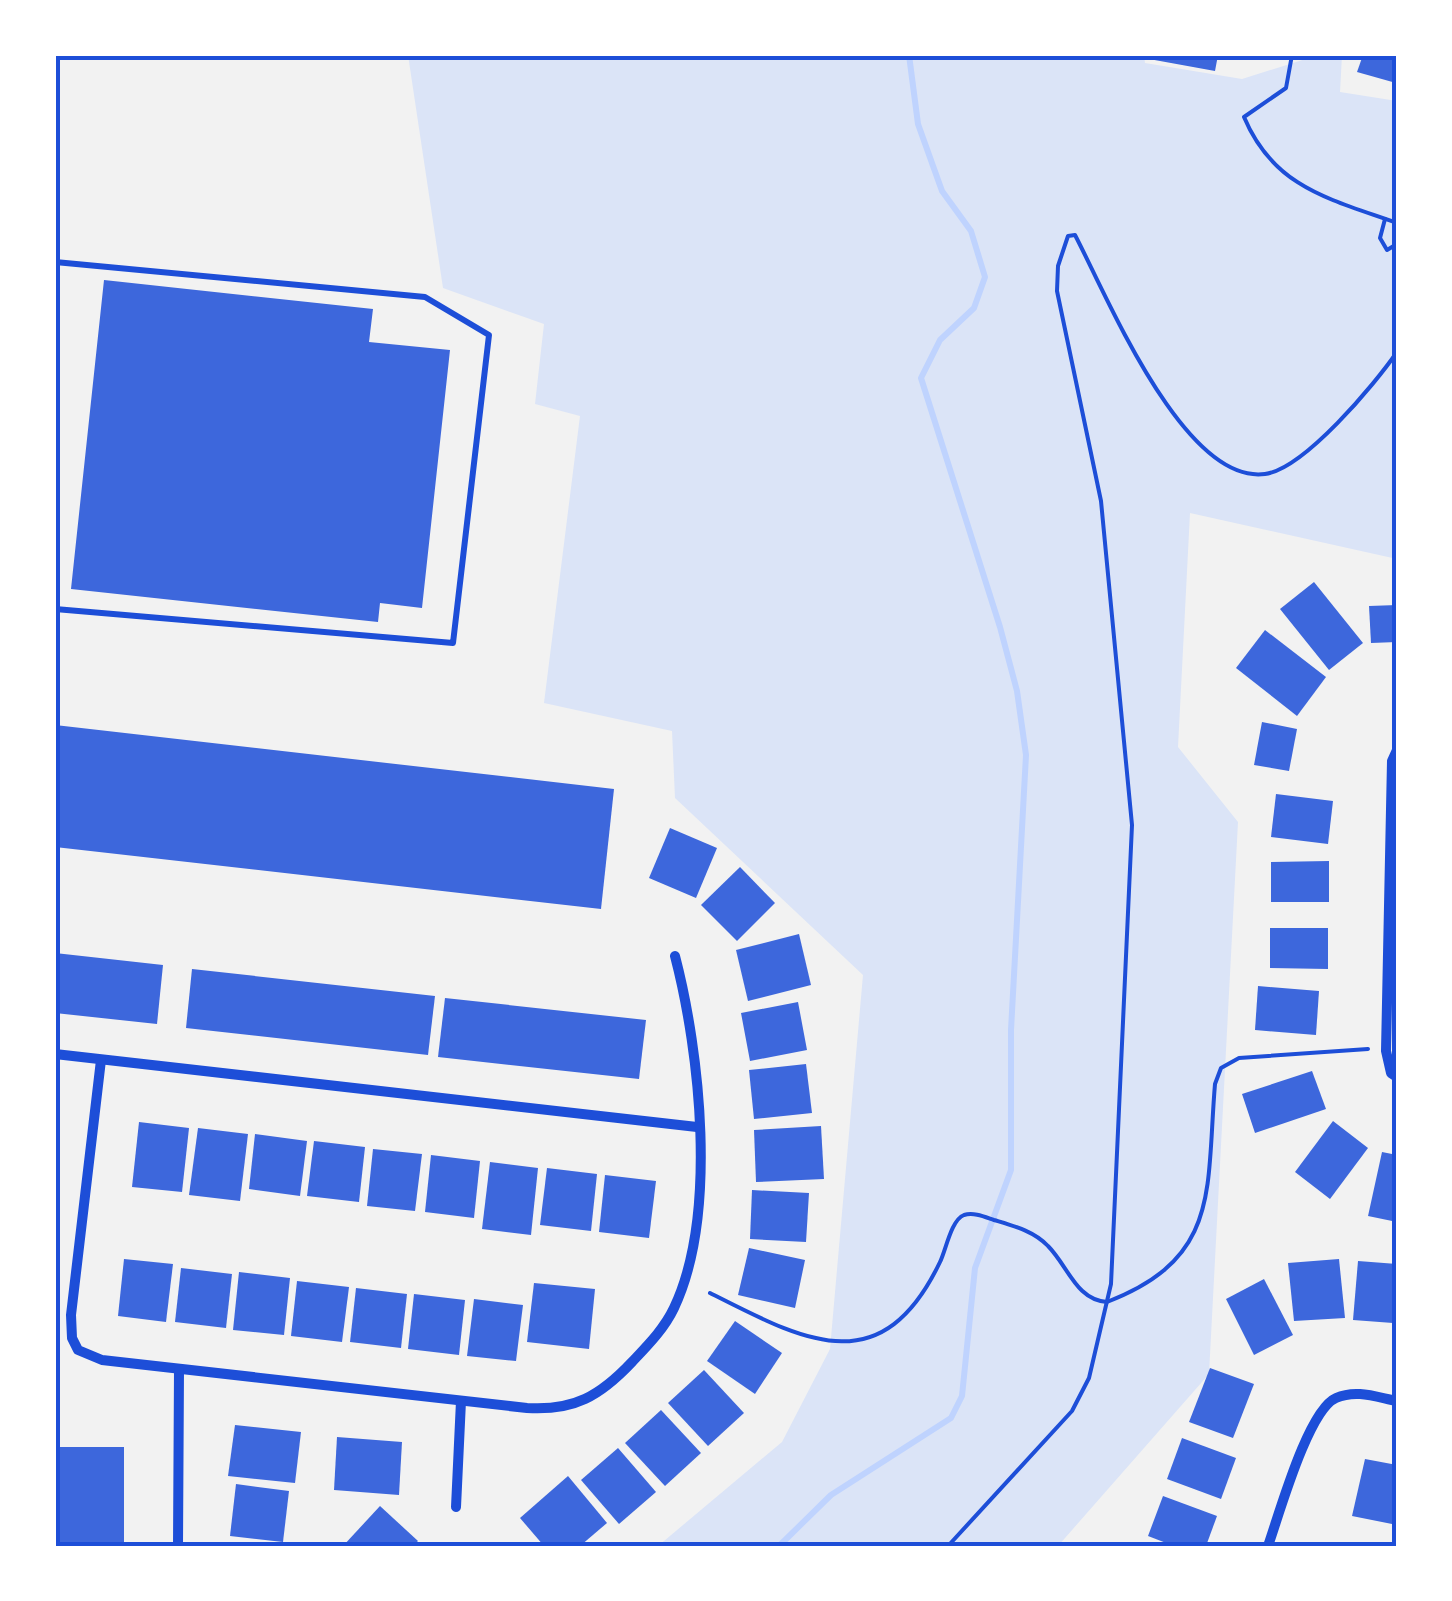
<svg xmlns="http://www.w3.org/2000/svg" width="1452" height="1601" font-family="Ubuntu,sans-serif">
<rect width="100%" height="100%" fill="#f2f2f2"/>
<polygon fill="#dbe4f7" points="408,55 1144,55 1145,63 1242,79 1312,57 1342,55 1340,92 1397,101 1397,559 1190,513 1178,747 1238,822 1209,1374 1058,1546 658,1546 782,1442 830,1349 863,975 675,798 672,731 544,703 580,416 535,404 544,324 443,288"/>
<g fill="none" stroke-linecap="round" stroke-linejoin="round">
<polyline stroke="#bfd3fe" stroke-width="6" points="779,1546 831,1495 951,1418 962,1396 975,1268 1011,1170 1011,1030 1026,755 1017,691 1000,627 921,378 940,340 974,308 985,277 971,231 942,191 918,124 909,55"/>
</g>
<g fill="#3d67dc">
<polygon points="1150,55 1218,55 1215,71 1149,59"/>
<polygon points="1363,55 1397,55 1396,83 1357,72"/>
<polygon points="104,280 373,309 369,342 450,350 422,608 380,603 378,622 71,589"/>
<polygon points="1314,582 1363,643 1329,670 1280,609"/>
<polygon points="1397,605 1397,642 1371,643 1369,606"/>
<polygon points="1265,630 1326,677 1297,716 1236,668"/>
<polygon points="1262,722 1297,729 1289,771 1254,765"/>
<polygon points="55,725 614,789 601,909 55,847"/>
<polygon points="1276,794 1333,801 1328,844 1271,837"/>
<polygon points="670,828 717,848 696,898 649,878"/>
<polygon points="1329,861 1329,902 1271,902 1271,862"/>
<polygon points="740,867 775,903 737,941 701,905"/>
<polygon points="1270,928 1328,928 1328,969 1270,968"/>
<polygon points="799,934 811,985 748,1001 736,950"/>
<polygon points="55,953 163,965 157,1024 55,1013"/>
<polygon points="192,969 435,996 428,1055 186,1028"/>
<polygon points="1258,986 1319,991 1316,1035 1255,1030"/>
<polygon points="445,998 646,1020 639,1079 438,1057"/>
<polygon points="798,1002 807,1050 750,1061 741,1013"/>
<polygon points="806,1064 812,1113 754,1119 749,1070"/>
<polygon points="1312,1071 1326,1109 1255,1133 1242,1094"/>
<polygon points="1333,1121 1368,1148 1330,1199 1295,1172"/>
<polygon points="139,1122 189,1128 182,1192 132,1187"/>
<polygon points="821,1126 824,1179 756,1182 754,1130"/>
<polygon points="198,1128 248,1134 240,1201 189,1195"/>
<polygon points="255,1134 307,1141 300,1196 249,1189"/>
<polygon points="314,1141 365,1147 359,1202 307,1196"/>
<polygon points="373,1149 422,1154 415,1211 367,1206"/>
<polygon points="1382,1152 1397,1155 1397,1222 1368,1216"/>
<polygon points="431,1155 480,1161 474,1218 425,1212"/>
<polygon points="490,1162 538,1168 531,1235 482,1229"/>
<polygon points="547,1168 597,1174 591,1231 540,1225"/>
<polygon points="605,1175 656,1181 649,1238 599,1232"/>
<polygon points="752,1190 809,1193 806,1242 750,1239"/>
<polygon points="749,1248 805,1260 795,1308 738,1295"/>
<polygon points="124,1259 173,1264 166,1322 118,1316"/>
<polygon points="1339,1259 1345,1318 1294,1321 1288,1263"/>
<polygon points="1358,1261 1397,1264 1393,1323 1353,1320"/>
<polygon points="181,1268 232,1274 226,1328 175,1322"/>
<polygon points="239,1272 290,1278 284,1335 233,1330"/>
<polygon points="1264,1279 1293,1335 1254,1355 1226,1299"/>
<polygon points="297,1281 349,1287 342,1342 291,1336"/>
<polygon points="534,1283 595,1289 589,1349 527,1342"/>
<polygon points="356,1288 407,1294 401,1348 350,1342"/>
<polygon points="414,1294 465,1300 459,1355 408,1349"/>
<polygon points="474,1299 523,1305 516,1361 467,1356"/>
<polygon points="735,1321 782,1353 755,1394 707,1361"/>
<polygon points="1210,1368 1254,1384 1233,1438 1189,1422"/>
<polygon points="704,1370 744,1413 708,1446 668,1403"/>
<polygon points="661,1410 701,1453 665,1486 625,1443"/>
<polygon points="235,1425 301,1432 295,1483 228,1476"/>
<polygon points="337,1437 402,1442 399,1495 334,1490"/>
<polygon points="1182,1438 1236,1458 1221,1499 1167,1479"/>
<rect x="55" y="1447" width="69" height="99"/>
<polygon points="618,1448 656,1492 619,1524 581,1480"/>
<polygon points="1365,1459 1397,1465 1392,1524 1352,1516"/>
<polygon points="568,1476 607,1523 580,1546 544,1546 520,1518"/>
<polygon points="236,1484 289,1491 283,1542 230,1536"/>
<polygon points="1163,1496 1217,1516 1206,1546 1174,1546 1148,1536"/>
<polygon points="380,1506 418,1541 413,1546 343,1546"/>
</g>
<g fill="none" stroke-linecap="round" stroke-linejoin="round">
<g stroke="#1d4ed8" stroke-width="4">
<path d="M1292,55L1286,88L1244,117C1274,188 1330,199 1397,223"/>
<polyline points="1385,219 1380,238 1387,250 1397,244"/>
<path d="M710,1293C803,1340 881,1385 940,1262C946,1250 951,1220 964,1215C974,1212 985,1217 994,1220C1014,1226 1034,1231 1048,1246C1068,1266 1076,1300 1107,1302C1221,1258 1206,1190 1215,1084L1221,1068L1239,1058L1368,1049"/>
<path d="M948,1546L1072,1411L1089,1378L1111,1284L1132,825L1101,501L1057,291L1058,266L1068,236L1075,235C1107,296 1184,485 1265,474C1304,469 1375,384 1397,352"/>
</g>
<polyline stroke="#1d4ed8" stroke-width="6" points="55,262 425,297 489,335 453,643 55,609"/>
<g stroke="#1d4ed8" stroke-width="10">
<polyline points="1397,750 1392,761 1386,1051 1391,1073 1397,1077"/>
<polyline points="55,1054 697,1127"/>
<path d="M101,1060L71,1315L72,1338L78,1350L102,1360L527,1408C574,1411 600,1396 632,1362C648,1345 664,1329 674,1308C718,1215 700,1052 675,956"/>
<polyline points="456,1507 461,1401"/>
<polyline points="178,1546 179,1370"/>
<path d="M1268,1546C1279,1515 1308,1410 1336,1398C1356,1389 1376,1397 1397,1401"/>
</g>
</g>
<rect width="1452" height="1601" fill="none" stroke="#ffffff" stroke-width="115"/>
<rect x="58" y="58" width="1336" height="1486" fill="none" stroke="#1d4ed8" stroke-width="4"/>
</svg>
